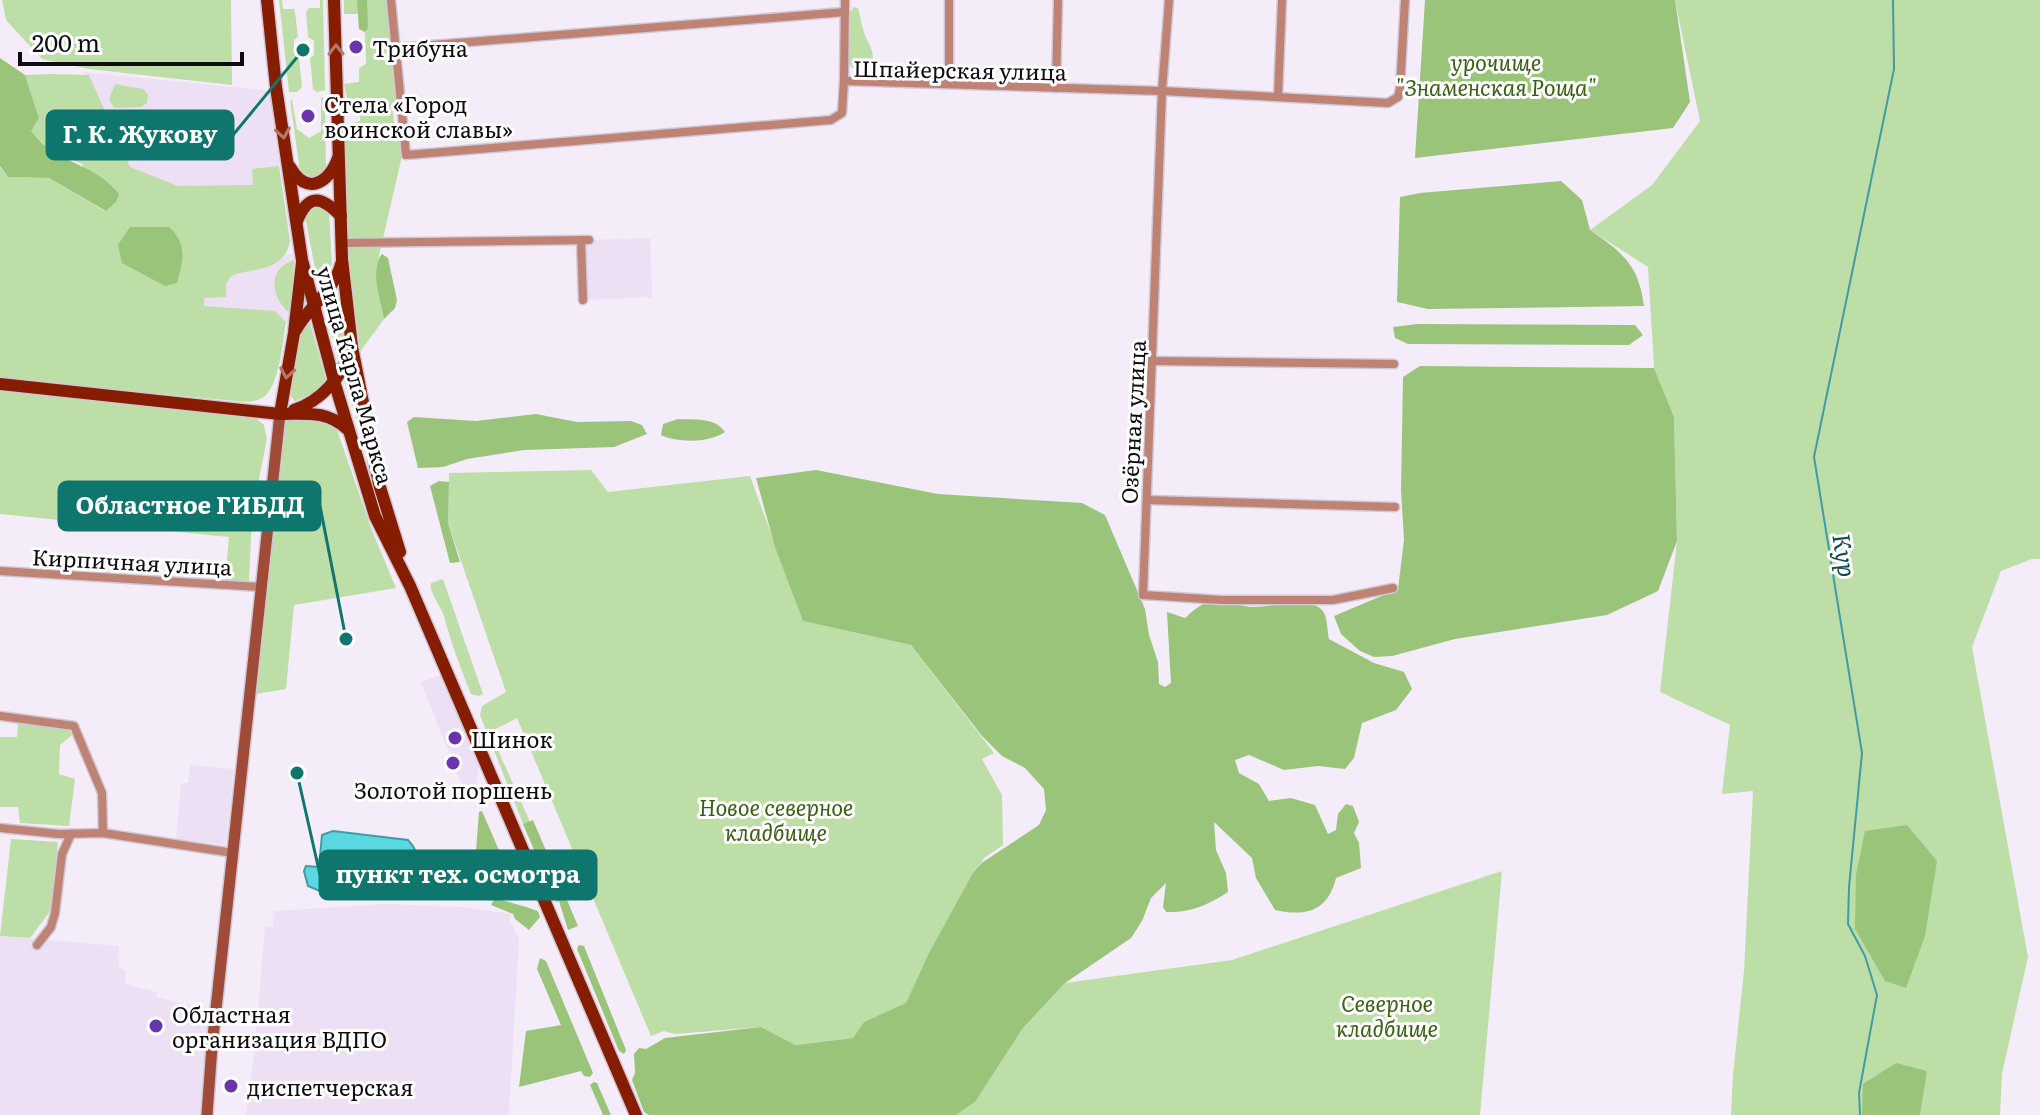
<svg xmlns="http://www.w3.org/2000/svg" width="2040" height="1115" font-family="Literata,serif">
<rect width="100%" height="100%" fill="#f5ecfa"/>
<g fill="#ede0f5">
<polygon points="84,72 270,91 280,170 256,173 257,186 179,190 127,170"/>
<polygon points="650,238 652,297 583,300 581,240"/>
<polygon points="202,251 295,254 291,323 199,316"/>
<polygon points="445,674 480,760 475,790 467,798 421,682"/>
<polygon points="190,765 234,769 226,845 176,839 181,783 188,783"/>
<polygon points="386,904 463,907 511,914 510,921 519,939 509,1115 246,1115 254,1055 265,927 273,927 273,911"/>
<polygon points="0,936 119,946 119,966 126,972 125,984 157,992 156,997 215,1012 207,1115 0,1115"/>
</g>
<g fill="#bedea8">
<polygon points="2,0 231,0 232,85 89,69 42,59 6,20"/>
<polygon points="279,0 282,0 283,9 294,9 295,12 298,37 294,40 294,53 299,58 302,87 297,92 289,92"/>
<polygon points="320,0 323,0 325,90 317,92 313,89 310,58 314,55 314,41 308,37 306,12 309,8 320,8"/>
<polygon points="344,0 389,0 397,102 392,103 394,123 399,124 402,156 376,269 384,319 360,352 348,249 345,141 348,124 360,121 360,107 348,102 344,84 359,82 359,68 366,64 365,32 359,29 358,14 344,14"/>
<polygon points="1675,0 2040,0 2040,559 2032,559 2001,571 1972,647 2028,957 2002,1074 2000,1115 1731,1115 1733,1075 1744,971 1753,791 1722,794 1730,725 1660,692 1677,541 1674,417 1654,368 1648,267 1590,230 1652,185 1700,121"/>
<path d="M854,7L858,8C860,15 861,23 863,29C867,45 879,52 869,69L852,68L849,63L848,15Z"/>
<path d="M52,74L89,75L130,167L178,186L253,185L252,169L279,166L290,241C284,273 253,267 231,276L226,284V297L204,298V306L275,311L286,322C283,340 279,390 262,398C251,404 237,401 225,400L0,379V167L8,177L49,178L105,211L82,164L46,147L30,130L39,118L25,75Z"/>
<polygon points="115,84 143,89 148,94 147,103 141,107 114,108 109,99"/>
<polygon points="321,98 325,98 326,169 313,178 300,171 290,100 292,100 297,129 309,138 321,131"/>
<polygon points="318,205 329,212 332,264 318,284 305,216 310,207"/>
<path d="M294,260L291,309L287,311C270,294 268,268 294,260Z"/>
<polygon points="337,294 345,350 339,364 325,309"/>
<polygon points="309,320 326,380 316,392 295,401 289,394 290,378 304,322"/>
<polygon points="348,370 361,427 359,428 343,378"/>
<polygon points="0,388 251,414 264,425 267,439 252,514 249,582 225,580 229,537 0,514"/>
<polygon points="293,418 308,418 335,424 371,528 396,588 294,605 286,689 256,694 269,517 282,430 285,422"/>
<polygon points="591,470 608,492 750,476 803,621 911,645 994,753 982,759 1002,795 1003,845 984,858 907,1003 864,1022 853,1038 794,1045 761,1027 675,1034 664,1031 651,1036 517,718 490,732 530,822 523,824 480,715 482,706 506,692 448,523 449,473"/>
<path d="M443,579L483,694L479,696L471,694C460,667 451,643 444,616C440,605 429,592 431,583Z"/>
<polygon points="18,724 68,728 72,735 60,745 59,774 75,779 69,826 20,823 18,807 0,807 0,737 17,737"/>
<polygon points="11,839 58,842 51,910 30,938 0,936"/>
<polygon points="1502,871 1480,1115 956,1115 975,1102 1023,1028 1065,983 1232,960"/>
</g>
<g fill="#99c479">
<polygon points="357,0 367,0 368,28 365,32 359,29"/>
<polygon points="1425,0 1675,0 1690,102 1673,128 1415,158"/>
<path d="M0,58L25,75L39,118L31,131C35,135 39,141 44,145C66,164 97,166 119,194L116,202L106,211L49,178L8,177L0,166Z"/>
<path d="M1561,181L1582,200L1590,230C1622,252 1639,265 1644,306L1428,309L1397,302L1400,197L1420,193Z"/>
<path d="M130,227H169C188,245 183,260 177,283L165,286L122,263L118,245Z"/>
<path d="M382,254L388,258L397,300L395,308L384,319C381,300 369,269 382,254Z"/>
<polygon points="1418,324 1635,325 1643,335 1629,345 1408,344 1395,338 1393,327"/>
<polygon points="1420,366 1654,368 1674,417 1677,541 1658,591 1607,615 1455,639 1392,656 1374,657 1360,651 1341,634 1334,616 1398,589 1404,540 1401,490 1403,377"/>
<polygon points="536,414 577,422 631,421 642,425 647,434 614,447 524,450 467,459 443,467 418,468 407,422 414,417 476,421"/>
<path d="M678,419C694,420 715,417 725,432C710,443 677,443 661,435L663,424Z"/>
<path d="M816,470L938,494L1082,503L1105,515L1145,609L1149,635L1158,662L1159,684L1165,687L1171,683L1167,612L1185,618C1193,611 1200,604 1211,601C1225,598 1240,607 1253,607C1271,607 1306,597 1321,609C1328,615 1327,631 1329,639L1374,663L1404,672L1412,689L1396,710L1362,723L1354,758L1345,769L1318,766L1284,770L1249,755L1235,760L1239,773L1259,784L1269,801L1291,798L1315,805L1328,834L1336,830L1338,814L1346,804L1353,806L1359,822L1354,833L1359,843L1361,868L1336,878C1328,911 1306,917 1275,910L1256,878L1252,858L1214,822L1216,850L1226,873L1228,892C1208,905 1190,913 1166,912L1163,907L1166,883L1151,898L1142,921L1131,938L1065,983L1023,1028L975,1102L956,1115H649L644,1112L632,1080L635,1073L634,1054L639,1048L646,1049L665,1038L761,1027L795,1045L853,1038L864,1022L906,1003L929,953L973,873L983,862L1039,825L1046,810L1044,789L1025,768L1002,756L982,736L911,645L803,621L775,547L756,478Z"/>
<polygon points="439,481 449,482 448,523 460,562 450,563 430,486"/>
<polygon points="482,811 501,855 479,877 474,876 479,812"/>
<polygon points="533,820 578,926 568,930 559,901 556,902 523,824"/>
<polygon points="1907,825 1937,861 1925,936 1906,988 1885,981 1855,929 1856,875 1865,831"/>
<path d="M494,899C501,899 530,908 538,911L540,917L529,930L515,919L513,914L491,905Z"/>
<polygon points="579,945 584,946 626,1050 624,1054 619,1051 577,949"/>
<polygon points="540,958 546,961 593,1073 590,1077 584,1076 581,1071 519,1087 526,1031 561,1025 537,969"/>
<polygon points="1896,1063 1927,1071 1920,1115 1862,1115 1863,1084"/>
<polygon points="594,1082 597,1083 611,1115 603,1115 590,1085"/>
</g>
<path fill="#59d8e2" stroke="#439ba3" stroke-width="2" d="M333,831L408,840C424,856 418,877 414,896L331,898L323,897L320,891L308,886L304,871L306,866L319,867L322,835Z"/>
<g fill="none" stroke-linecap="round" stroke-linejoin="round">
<polyline stroke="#439ba3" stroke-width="2" points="1860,1115 1859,1093 1877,995 1865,956 1848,924 1849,887 1862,753 1814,457 1894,69 1893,0"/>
<g stroke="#d0c8d5" stroke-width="11">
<g id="minor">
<polyline points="391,0 406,155 831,120 842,113 844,81 1162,91 1388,103 1398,97 1400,89 1405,0"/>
<polyline points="1169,0 1162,91 1143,595 1222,600 1333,600 1393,588"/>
<polyline points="395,48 845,12"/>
<polyline points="844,81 845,0"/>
<polyline points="949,83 949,0"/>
<polyline points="1056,88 1058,0"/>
<polyline points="1278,96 1282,0"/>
<polyline points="581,240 583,300"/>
<polyline points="341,243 589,240"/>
<polyline points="1153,361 1394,364"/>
<polyline points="1147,500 1395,507"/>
<polyline points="0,571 261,587"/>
<polyline points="0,716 74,726 102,793 103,833"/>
<polyline points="0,828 59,834 103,833 233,853"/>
<polyline points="37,945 51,927 55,913 62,854 71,834"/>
</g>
</g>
<g stroke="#d0c8d5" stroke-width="14">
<polyline id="secondary" points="207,1115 212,1046 280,414"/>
</g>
<g stroke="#d0c8d5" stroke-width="15">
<g id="primary">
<polyline points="267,0 276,87 302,260 334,381 375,516 410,586 636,1115"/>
<polyline points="334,0 342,259 352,347 379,484 400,552"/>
<path d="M290,167C306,196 329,184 338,158"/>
<path d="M297,221C309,192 322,197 341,216"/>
<path d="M296,330C308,307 335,290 341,264"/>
<path d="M0,384L280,414C305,414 327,410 347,429"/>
<path d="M294,410C321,401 342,377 351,350"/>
<polyline points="280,414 294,333 302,263"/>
</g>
</g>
<use href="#minor" stroke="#be8374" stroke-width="8"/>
<use href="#secondary" stroke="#9f4b38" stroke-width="11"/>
<use href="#primary" stroke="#861c00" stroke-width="12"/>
</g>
<defs><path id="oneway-chevron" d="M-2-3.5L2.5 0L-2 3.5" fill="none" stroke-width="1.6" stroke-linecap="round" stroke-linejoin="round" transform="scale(2)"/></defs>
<g stroke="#b67766">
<use href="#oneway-chevron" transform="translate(336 50) rotate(-91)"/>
<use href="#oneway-chevron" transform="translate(283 133) rotate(81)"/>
<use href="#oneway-chevron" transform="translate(287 373) rotate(100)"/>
</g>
<g fill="#6935ac" stroke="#fff" stroke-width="3">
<circle cx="356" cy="47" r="8"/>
<circle cx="308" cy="116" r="8"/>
<circle cx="455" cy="738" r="8"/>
<circle cx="453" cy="763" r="8"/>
<circle cx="156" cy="1026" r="8"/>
<circle cx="231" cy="1086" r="8"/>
</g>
<g text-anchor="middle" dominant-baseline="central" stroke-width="6" stroke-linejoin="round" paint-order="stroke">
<g font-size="22" fill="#0f0c10" stroke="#fff" text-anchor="start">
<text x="372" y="47">Трибуна</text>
<text x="324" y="103">Стела «Город<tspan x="324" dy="25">воинской славы»</tspan></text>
<text x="471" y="738">Шинок</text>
<text x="453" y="789" text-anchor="middle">Золотой поршень</text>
<text x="172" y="1013">Областная<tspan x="172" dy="25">организация ВДПО</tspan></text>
<text x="247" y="1086">диспетчерская</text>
</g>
<g font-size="22" font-style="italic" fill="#3a6113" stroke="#fff">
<text x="1496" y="61">урочище<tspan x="1496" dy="25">"Знаменская Роща"</tspan></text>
<text x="776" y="806">Новое северное<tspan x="776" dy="25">кладбище</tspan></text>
<text x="1387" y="1002">Северное<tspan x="1387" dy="25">кладбище</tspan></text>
</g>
<g font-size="22" fill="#0f0c10" stroke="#fff">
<text transform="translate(960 69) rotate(1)">Шпайерская улица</text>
<text transform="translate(356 375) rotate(74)">улица Карла Маркса</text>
<text transform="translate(1132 422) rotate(-87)">Озёрная улица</text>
<text transform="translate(132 561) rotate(3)">Кирпичная улица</text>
</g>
<g font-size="24" font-style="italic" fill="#0f494d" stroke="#fff">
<text transform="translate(1846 555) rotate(81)">Кур</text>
</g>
</g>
<path fill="none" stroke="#0f766e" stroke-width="3" d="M303 50L233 135M346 639L320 506M297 773L320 875"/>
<g fill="#0f766e" stroke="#fff" stroke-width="3">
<circle cx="303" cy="50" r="8"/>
<circle cx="346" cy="639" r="8"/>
<circle cx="297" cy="773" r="8"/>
</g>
<g fill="#0f766e" stroke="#0f766e" stroke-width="3">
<rect x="47" y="111" width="186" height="48" rx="8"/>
<rect x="59" y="482" width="261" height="48" rx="8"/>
<rect x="320" y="851" width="276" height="48" rx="8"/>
</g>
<g font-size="24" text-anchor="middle" font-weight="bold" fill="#fff">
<text x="140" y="143">Г. К. Жукову</text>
<text x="190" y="514">Областное ГИБДД</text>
<text x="458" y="883">пункт тех. осмотра</text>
</g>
<path d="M20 52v12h222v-12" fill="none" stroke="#0f0c10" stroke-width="4"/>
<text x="32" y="52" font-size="24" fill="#0f0c10" stroke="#ffffff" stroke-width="6" paint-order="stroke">200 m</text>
</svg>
